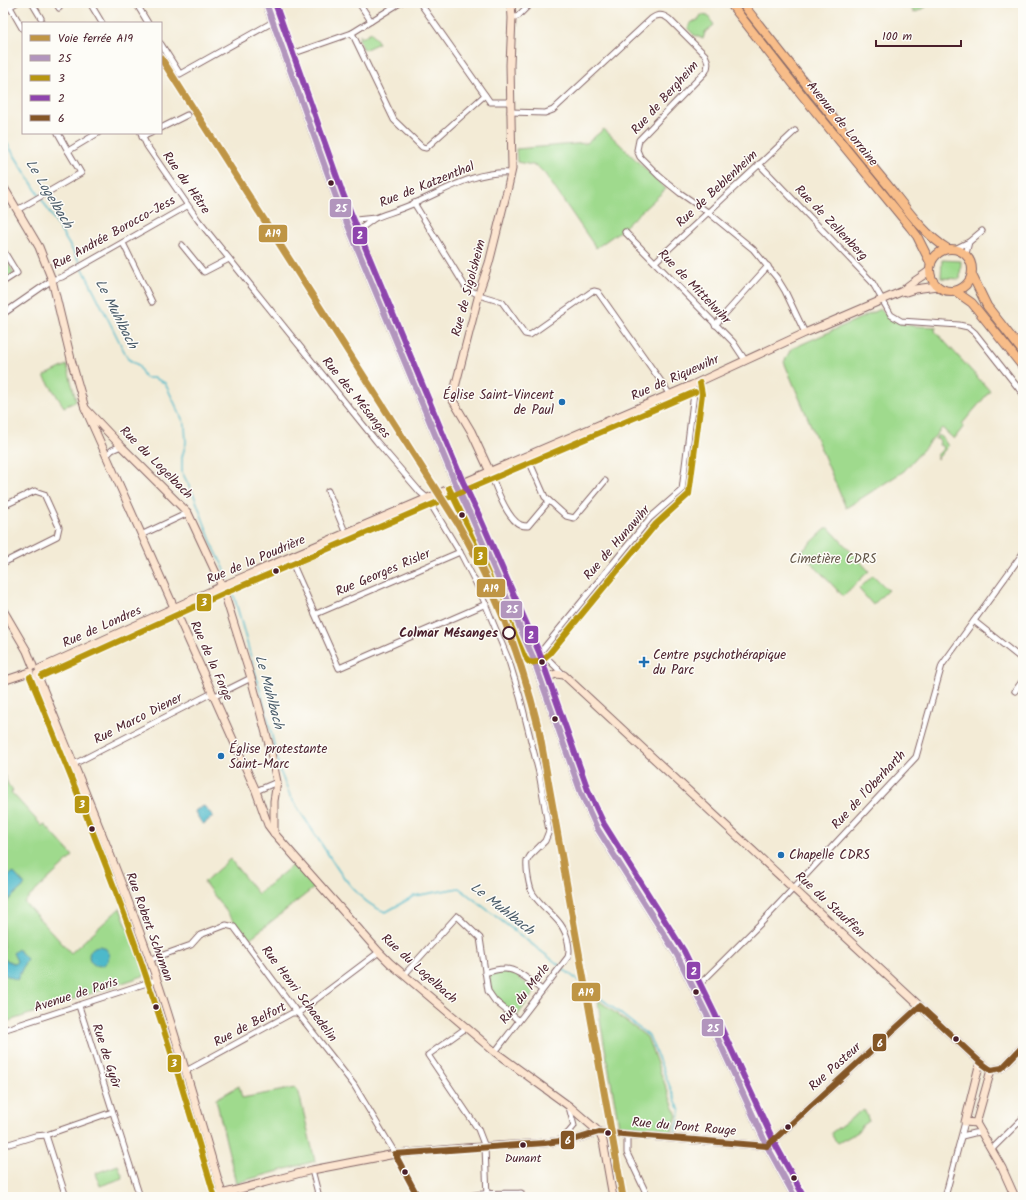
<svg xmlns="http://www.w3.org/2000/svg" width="1026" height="1200" font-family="Kalam,sans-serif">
<rect width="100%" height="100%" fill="#fdfcf7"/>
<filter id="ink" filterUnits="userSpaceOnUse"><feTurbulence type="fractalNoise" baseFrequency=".025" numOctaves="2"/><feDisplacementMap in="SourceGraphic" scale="8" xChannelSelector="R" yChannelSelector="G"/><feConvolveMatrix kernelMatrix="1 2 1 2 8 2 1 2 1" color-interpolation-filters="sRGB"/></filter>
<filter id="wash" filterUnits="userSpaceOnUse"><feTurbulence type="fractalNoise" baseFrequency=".012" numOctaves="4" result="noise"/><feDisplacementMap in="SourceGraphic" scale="16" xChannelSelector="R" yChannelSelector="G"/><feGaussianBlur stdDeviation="0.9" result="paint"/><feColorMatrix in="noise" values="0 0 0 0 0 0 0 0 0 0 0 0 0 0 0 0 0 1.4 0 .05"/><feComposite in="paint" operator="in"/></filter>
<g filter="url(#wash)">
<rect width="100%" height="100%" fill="#f3ebd6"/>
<g fill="#9fda8d" stroke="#747c5c">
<polygon points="734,3 738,3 873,172 871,174"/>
<polygon points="908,3 924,3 926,7 914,13"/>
<polygon points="701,15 708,16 714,25 705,32 703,39 694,35 688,29 690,23 698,20"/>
<polygon points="371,32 379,43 364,50 359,39 360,34 362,38"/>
<polygon points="604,129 666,189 620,231 596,248 545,174 537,166 517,162 516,149 587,143"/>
<polygon points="3,254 14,274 3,280"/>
<polygon points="942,260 961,261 960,279 941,278"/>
<path d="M881,309C897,329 913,325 936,327L935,331L990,391L962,424L964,426L954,439L942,428L904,471L846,508L784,362L791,349Z"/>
<polygon points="67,365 76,400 75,402 64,407 44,376"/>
<polygon points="938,435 942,437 948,446 937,459 937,455 942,450 944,447 939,445 940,441 938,439 935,439"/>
<polygon points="828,527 869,571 843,596 801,552"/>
<polygon points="873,575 888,590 873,605 859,589"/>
<polygon points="3,772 9,787 11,787 13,791 11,792 42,826 45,825 73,856 24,902 71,953 120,908 146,975 3,1023"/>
<polygon points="230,859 258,894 295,863 315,887 248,940 204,882"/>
<path d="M505,972L516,975L535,991L518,1015H515C502,1004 488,995 488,976C492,971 499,972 505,972Z"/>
<polygon points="598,1000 647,1037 677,1116 671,1133 619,1126 601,1026"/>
<polygon points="239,1086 242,1098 295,1088 299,1093 315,1161 236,1183 216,1099"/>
<polygon points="864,1109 869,1121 861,1127 858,1132 838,1143 834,1139 831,1133"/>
<polygon points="118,1165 123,1178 100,1186 96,1173"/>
</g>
<g fill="#4eb9ca" stroke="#4c6c7a">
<polygon points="204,806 213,816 204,824 201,822 195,812 196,810"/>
<polygon points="13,872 25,885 3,905 3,882"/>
<circle cx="99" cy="956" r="10"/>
<polygon points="18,949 27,959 17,980 3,974 3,961 4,959 15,964 17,961 13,953"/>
</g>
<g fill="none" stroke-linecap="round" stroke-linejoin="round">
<g stroke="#4eb9ca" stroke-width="1.5">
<polyline points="3,137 39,195"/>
<polyline points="41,198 79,261 128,359 138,365 145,378 154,378 165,383 185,425 186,443 182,457 182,472 195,498 212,544 229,578"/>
<path d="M233,592L267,715L280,771L290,796L339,871C351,887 366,906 386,912L414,896L459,888L559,965"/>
<polyline points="562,968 649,1036 680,1111 679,1120 675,1133"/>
</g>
</g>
</g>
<g filter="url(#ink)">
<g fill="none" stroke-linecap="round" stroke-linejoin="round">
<g stroke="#856667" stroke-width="7">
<g id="street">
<polyline points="32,3 41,18"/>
<polyline points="56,3 59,8"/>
<polyline points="90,3 102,23"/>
<polyline points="136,3 148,23"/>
<polyline points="359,3 371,21"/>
<polyline points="420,3 490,102 510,102"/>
<polyline points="3,4 7,8 16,3"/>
<polyline points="10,7 22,28"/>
<polyline points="512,18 518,16 531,3"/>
<polyline points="352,33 394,120 422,147 426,148 485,95"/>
<polyline points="161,44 180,74 273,22"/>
<polyline points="286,56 352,33 400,3"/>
<path d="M510,112L545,113L553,110L651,19C657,14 663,14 669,19L705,55C708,61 709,65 706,71L639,140L637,150L640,157L659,176L680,193L709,213L753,249L777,278L785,291L805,333"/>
<polyline points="161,128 187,115"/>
<polyline points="58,133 68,151"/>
<path d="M141,133L147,146L198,220L377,442L420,492L427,498L462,556L479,589L509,661L520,697L539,773L549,831L545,841L530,856L527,861C526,868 529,888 533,894C545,912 564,919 568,942C569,947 570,951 568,957L495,1052"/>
<polyline points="142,137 151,133"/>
<polyline points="759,164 872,282 891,315 901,321 959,325 968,327 975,333 1023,394"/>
<polyline points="414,203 466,288 479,295 502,302 525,334 530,335 591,292 594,291 598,292 665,387 669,394"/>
<polyline points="17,210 81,173 68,151 98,133"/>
<path d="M375,218C388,213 402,209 415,203C448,189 474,171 511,173"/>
<polyline points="346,221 375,218 352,235"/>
<polyline points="625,232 733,342 745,360"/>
<polyline points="123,243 152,302"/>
<polyline points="182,245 204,272 229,259"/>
<polyline points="955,249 969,242 982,231"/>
<polyline points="3,250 17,273 3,282"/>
<polyline points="966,254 969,242"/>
<polyline points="655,262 795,131"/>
<polyline points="3,314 52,280 62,277 187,206"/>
<polyline points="715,325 768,266"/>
<polyline points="107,455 112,450 121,446"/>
<polyline points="527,456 545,497 566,516 574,518 605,481"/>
<path d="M490,472C495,485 507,520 521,525C523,526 526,526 528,526L549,501"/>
<polyline points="328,491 346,534"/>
<polyline points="3,506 35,491 44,494 59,527 57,536 3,563"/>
<polyline points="141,535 188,513"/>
<polyline points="290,558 339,668 486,604"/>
<polyline points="316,614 460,552"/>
<polyline points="974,621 1023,660"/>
<polyline points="539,652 543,654 564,675"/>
<polyline points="532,655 539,652 543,649 650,518 682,490 694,393 692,385"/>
<polyline points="1015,691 1023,680"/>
<polyline points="213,697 251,678"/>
<polyline points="74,764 212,693"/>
<polyline points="256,791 277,782"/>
<polyline points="149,960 191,945 200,935 226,925 234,927 293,1007 354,1085 392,1148 418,1197"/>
<path d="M485,973C491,971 497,969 504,969C517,968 531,982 542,990"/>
<polyline points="404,975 457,916 480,938 488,991 495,1001 518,1020"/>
<polyline points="695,989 762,922 916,757 942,665 1023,553"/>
<polyline points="79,1006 140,1197"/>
<polyline points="466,1028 428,1055 478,1129 485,1147 487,1197"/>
<polyline points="3,1030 156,980"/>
<polyline points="186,1071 292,1013 298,1013 379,952"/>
<polyline points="627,1134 627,1153 648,1197"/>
<polyline points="46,1135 66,1197"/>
<polyline points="962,1136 974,1133 982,1132"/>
<polyline points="560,1141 569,1132 574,1126 569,1107"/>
<polyline points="9,1144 35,1136 46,1135 112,1112"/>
<polyline points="991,1150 1023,1118"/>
<polyline points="312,1170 319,1197"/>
<path d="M467,1197C477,1192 508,1194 521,1193"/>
<polyline points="945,1197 965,1122"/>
</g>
</g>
<g stroke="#856667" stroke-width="9">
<g id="secondary">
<polyline points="266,3 336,197 456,485 471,516 532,655 581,793 597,828 677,955 707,1015 767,1146 795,1197"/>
<polyline points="3,186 39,247 52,280 72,363 85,408 121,446 188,513 222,586 251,678 270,748 277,782 274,801 274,833"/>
<path d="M903,291C907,284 923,277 930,270"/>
<polyline points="85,408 256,791 268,825 274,833 379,952 390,963 495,1052 569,1106 599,1132 603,1141 613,1197"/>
<polyline points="490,472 471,431 452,399 481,286 489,263 508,187 512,169 510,65 512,18 511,3"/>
<polyline points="3,610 27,651 33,666"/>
<polyline points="39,669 222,586 692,385 805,333 903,291 906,292 915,289 937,286"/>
<path d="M37,674C79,778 123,881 159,986C182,1056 202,1126 223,1197"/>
<polyline points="541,680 556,674 564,675 980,1062 991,1070"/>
<polyline points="3,681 30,672"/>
<polyline points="991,1070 1002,1068 1023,1046"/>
<polyline points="976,1123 1002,1168 1015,1197"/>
<polyline points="976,1123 965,1122 980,1062"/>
<polyline points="976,1123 991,1070"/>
<polyline points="767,1146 920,1006"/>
<polyline points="210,1197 312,1170 395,1154 465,1148 545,1143 576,1139 599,1132 767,1146"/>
</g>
</g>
<g stroke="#856667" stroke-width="10">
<g id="primary">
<polyline points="730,3 802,95 910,227 917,236 931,264"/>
<path d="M742,3C789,63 837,124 886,183C904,205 923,234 948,249"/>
<circle cx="951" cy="270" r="21"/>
<polyline points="972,275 987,306 1023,352"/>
<polyline points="955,291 972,303 1023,367"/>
</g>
</g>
<use href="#street" stroke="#fff" stroke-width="5"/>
<use href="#secondary" stroke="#fce5d0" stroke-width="7"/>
<use href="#primary" stroke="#f8bd89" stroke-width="8"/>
<g stroke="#fdfcf7" stroke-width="9">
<polyline id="bus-1" points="266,3 336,197 456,485 471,516 532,655 581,793 597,828 677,955 707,1015 767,1146 795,1197"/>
</g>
<g stroke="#fdfcf7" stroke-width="9">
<g id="bus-2">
<path d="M449,488L464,519L525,658L529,662C537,664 544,659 549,654L656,524L689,494L702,394L700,383"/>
<polyline points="42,676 225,593 695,392"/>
<path d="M30,677C63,757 96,837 126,919C159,1010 187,1102 214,1195"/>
</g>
</g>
<g stroke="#fdfcf7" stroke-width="9">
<polyline id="bus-3" points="275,3 343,194 463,482 478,513 539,652 588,790 604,824 684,951 714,1012 774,1142 802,1193"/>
</g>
<g stroke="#fdfcf7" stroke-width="9">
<polyline id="bus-4" points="418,1197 395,1154 545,1143 576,1139 599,1132 767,1146 920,1006 980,1062 991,1070 1002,1068 1023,1046"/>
</g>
<use href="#bus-1" stroke="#b295bd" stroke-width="6"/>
<use href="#bus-2" stroke="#b79611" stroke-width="6"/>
<use href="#bus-3" stroke="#8e44ad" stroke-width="6"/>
<use href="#bus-4" stroke="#845626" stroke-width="6"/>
<g stroke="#fdfcf7" stroke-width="10">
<path id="rail-1" d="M161,58L458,524C496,590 521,656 539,730L623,1197"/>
</g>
<use href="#rail-1" stroke="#bf9544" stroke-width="7"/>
</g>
</g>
<g fill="#4a1f2b" stroke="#fdfcf7" stroke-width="1.5">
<circle cx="331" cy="183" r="3.5"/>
<circle cx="462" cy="515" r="3.5"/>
<circle cx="276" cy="571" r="3.5"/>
<circle cx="542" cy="662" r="3.5"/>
<circle cx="555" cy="719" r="3.5"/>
<circle cx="92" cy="829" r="3.5"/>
<circle cx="696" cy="992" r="3.5"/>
<circle cx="156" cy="1007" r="3.5"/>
<circle cx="956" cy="1039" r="3.5"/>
<circle cx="788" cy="1127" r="3.5"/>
<circle cx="608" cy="1133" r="3.5"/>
<circle cx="523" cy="1145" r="3.5"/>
<circle cx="405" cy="1172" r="3.5"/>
<circle cx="794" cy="1178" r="3.5"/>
</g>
<g fill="#1f6fb2" stroke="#fdfcf7" stroke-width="1.5">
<circle cx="562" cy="402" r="4"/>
<path d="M642 656h4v4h4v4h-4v4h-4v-4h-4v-4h4z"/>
<circle cx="221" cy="756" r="4"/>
<circle cx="781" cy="855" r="4"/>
</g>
<circle fill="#fdfcf7" stroke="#4a1f2b" stroke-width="2" cx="509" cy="633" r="6"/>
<g text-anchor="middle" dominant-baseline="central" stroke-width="3" stroke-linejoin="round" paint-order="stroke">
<g font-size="12" fill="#4a1f2b" stroke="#fdfcf7">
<text x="523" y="1158">Dunant</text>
</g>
<g font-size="13" fill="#4a1f2b" stroke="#fdfcf7">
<text transform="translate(665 98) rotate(-48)">Rue de Bergheim</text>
<text transform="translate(842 124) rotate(51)">Avenue de Lorraine</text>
<text transform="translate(186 183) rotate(55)">Rue du Hêtre</text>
<text transform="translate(427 185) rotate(-22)">Rue de Katzenthal</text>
<text transform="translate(717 189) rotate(-43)">Rue de Beblenheim</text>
<text transform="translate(831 223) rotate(46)">Rue de Zellenberg</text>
<text transform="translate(114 233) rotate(-29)">Rue Andrée Borocco-Jess</text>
<text transform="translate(694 287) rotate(46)">Rue de Mittelwihr</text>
<text transform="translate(469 288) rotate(-75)">Rue de Sigolsheim</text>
<text transform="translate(675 378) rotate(-24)">Rue de Riquewihr</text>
<text transform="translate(356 398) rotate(51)">Rue des Mésanges</text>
<text transform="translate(156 463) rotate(45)">Rue du Logelbach</text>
<text transform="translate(617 543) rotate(-49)">Rue de Hunawihr</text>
<text transform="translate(256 560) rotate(-23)">Rue de la Poudrière</text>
<text transform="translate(383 573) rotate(-23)">Rue Georges Risler</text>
<text transform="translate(102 627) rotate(-24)">Rue de Londres</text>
<text transform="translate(211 661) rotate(66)">Rue de la Forge</text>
<text transform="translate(138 719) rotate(-27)">Rue Marco Diener</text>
<text transform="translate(869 790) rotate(-47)">Rue de l'Oberharth</text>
<text transform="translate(830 905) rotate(43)">Rue du Stauffen</text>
<text transform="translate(149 927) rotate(70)">Rue Robert Schuman</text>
<text transform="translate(419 969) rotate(42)">Rue du Logelbach</text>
<text transform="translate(299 994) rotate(53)">Rue Henri Schaedelin</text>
<text transform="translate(525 994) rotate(-52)">Rue du Merle</text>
<text transform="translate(76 995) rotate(-18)">Avenue de Paris</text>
<text transform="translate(250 1025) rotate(-28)">Rue de Belfort</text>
<text transform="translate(106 1056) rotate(72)">Rue de Gyôr</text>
<text transform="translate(835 1067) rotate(-42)">Rue Pasteur</text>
<text transform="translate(684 1127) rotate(5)">Rue du Pont Rouge</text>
</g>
<g font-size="13" fill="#4a1f2b" stroke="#fdfcf7" text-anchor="start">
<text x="554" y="395" text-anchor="end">Église Saint-Vincent<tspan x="554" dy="15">de Paul</tspan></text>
<text x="653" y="655">Centre psychothérapique<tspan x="653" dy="15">du Parc</tspan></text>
<text x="229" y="749">Église protestante<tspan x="229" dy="15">Saint-Marc</tspan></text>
<text x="789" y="855">Chapelle CDRS</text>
</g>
<g font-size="13" fill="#645748" stroke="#fdfcf7">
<text x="833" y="559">Cimetière CDRS</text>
</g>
<g font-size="13" font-weight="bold" fill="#4a1f2b" stroke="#fdfcf7" text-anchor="end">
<text x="498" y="633">Colmar Mésanges</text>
</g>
<g font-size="14" font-style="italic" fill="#4c5d6b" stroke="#fdfcf7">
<text transform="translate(49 194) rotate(59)">Le Logelbach</text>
<text transform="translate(116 314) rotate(63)">Le Muhlbach</text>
<text transform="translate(269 692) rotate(75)">Le Muhlbach</text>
<text transform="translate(502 909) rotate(38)">Le Muhlbach</text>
</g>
</g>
<g stroke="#fdfcf7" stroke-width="1.5">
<rect x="329" y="198" width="23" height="20" rx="4" fill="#b295bd"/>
<rect x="258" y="224" width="30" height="19" rx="4" fill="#bf9544"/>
<rect x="352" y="226" width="16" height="19" rx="4" fill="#8e44ad"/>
<rect x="473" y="546" width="15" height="20" rx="4" fill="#b79611"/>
<rect x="476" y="578" width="30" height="20" rx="4" fill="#bf9544"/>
<rect x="196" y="593" width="16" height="19" rx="4" fill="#b79611"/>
<rect x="500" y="600" width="23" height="19" rx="4" fill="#b295bd"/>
<rect x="524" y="625" width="15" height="19" rx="4" fill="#8e44ad"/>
<rect x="74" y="795" width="16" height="19" rx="4" fill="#b79611"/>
<rect x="686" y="961" width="15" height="19" rx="4" fill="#8e44ad"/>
<rect x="571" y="982" width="30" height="20" rx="4" fill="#bf9544"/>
<rect x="701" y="1018" width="23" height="19" rx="4" fill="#b295bd"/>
<rect x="872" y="1033" width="15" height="19" rx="4" fill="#845626"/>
<rect x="167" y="1054" width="15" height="19" rx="4" fill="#b79611"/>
<rect x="560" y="1130" width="15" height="20" rx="4" fill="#845626"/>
</g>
<g font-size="11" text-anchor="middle" font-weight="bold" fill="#fff">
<text x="341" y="212">25</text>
<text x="273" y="237">A19</text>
<text x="360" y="239">2</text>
<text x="480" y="560">3</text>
<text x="491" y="592">A19</text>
<text x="204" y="606">3</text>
<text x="512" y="613">25</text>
<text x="531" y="639">2</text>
<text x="82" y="808">3</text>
<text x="694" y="975">2</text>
<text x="586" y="996">A19</text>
<text x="713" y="1032">25</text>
<text x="880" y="1047">6</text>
<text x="174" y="1067">3</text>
<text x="568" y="1144">6</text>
</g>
<rect width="1026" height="1200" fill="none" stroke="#fdfcf7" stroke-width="16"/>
<rect x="22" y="22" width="140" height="112" fill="#fdfcf7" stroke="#b5a4a5"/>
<rect x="30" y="35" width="20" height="6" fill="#bf9544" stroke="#b5a4a5"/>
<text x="58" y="42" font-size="12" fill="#4a1f2b">Voie ferrée A19</text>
<rect x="30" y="55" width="20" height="6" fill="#b295bd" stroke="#b5a4a5"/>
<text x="58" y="62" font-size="12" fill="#4a1f2b">25</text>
<rect x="30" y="75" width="20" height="6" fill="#b79611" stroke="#b5a4a5"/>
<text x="58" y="82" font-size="12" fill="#4a1f2b">3</text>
<rect x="30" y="95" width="20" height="6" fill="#8e44ad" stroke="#b5a4a5"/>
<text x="58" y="102" font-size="12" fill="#4a1f2b">2</text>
<rect x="30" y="115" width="20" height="6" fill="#845626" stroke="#b5a4a5"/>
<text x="58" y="122" font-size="12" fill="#4a1f2b">6</text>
<path d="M876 40v6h85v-6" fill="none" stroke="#4a1f2b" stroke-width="2"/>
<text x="882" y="40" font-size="12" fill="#4a1f2b" stroke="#fdfcf7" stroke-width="3" paint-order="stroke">100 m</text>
</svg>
